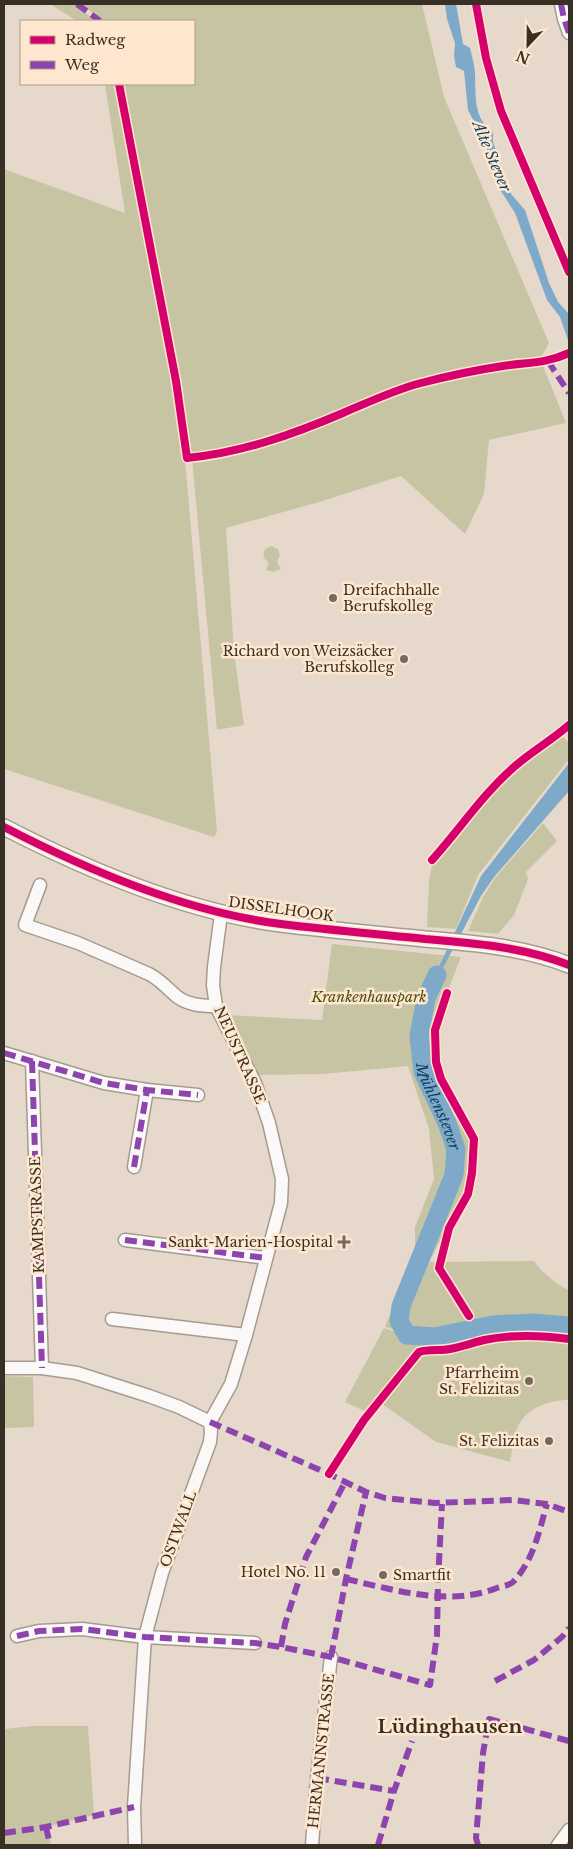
<svg xmlns="http://www.w3.org/2000/svg" width="573" height="1849" font-family="'Libre Baskerville',serif">
<rect width="100%" height="100%" fill="#e6d9cc"/>
<g fill="#c7c4a3">
<polygon points="50,4 74,4 96,21 77,21"/>
<path d="M81,4H422L444,97L549,343L539,361C488,366 431,375 383,394C320,418 259,451 192,456L121,84H194V21H103Z"/>
<polygon points="105,84 116,84 151,258 185,459 217,832 214,837 4,769 4,169 125,213"/>
<path d="M539,365L543,366L566,423L489,440L484,494L465,534L401,476L319,502L226,528L234,652L244,725L217,730L192,459C261,451 320,421 383,397C431,378 488,369 539,365Z"/>
<path d="M271,546L278,549L280,555L277,562L281,569L273,572L266,570L269,563C264,559 262,555 265,549Z"/>
<polygon points="561,735 569,743 569,759 478,875 456,929 427,927 429,879 433,862 480,807 511,775"/>
<polygon points="543,823 557,841 526,872 528,878 527,882 514,915 498,934 468,931 483,897 495,878"/>
<path d="M332,944L461,957L433,1030L435,1063L441,1081L472,1140L470,1171L465,1194L429,1262L534,1261C542,1273 556,1284 569,1290V1324L532,1321L491,1322L434,1334L408,1333L385,1327L415,1256V1227L434,1179L429,1129L408,1066L323,1074L256,1075L228,1015L322,1020Z"/>
<path d="M533,1326L569,1330V1400C548,1400 523,1409 516,1431C513,1441 512,1452 510,1462L436,1442L375,1399L364,1411L345,1402L384,1328L407,1336L434,1340L493,1328Z"/>
<polygon points="4,1376 33,1377 34,1427 4,1428"/>
<polygon points="33,1726 88,1726 94,1815 47,1827 51,1845 4,1845 4,1729"/>
</g>
<g fill="#7fa9c8">
<path d="M445,4H456L463,44L470,48C472,57 475,66 475,75C476,97 473,118 493,132V142L511,194L525,210L549,283L558,302L569,314V343L560,317L547,300L515,213L499,188L485,143L468,110L464,71L456,67L454,56L455,43L447,19Z"/>
<polygon points="569,763 569,791 494,877 481,896 427,998 425,997 481,876"/>
</g>
<g fill="none" stroke-linecap="round" stroke-linejoin="round">
<path stroke="#7fa9c8" stroke-width="19" id="s1" d="M437,975L426,998L419,1036L423,1072L447,1123L456,1149L454,1175L401,1306L399,1321L407,1335L434,1337L493,1325L531,1323L569,1326"/>
<g stroke="#a59b92" stroke-width="15">
<g id="minor">
<polyline points="561,4 564,19 569,33"/>
<path d="M40,885L25,925L78,943L149,974C159,979 166,987 174,994C185,1005 202,1006 216,1006"/>
<polyline points="4,1053 104,1083 147,1090 198,1095"/>
<polyline points="32,1061 42,1368"/>
<polyline points="134,1167 147,1090"/>
<polyline points="125,1240 266,1258"/>
<polyline points="112,1319 246,1335"/>
<polyline points="4,1368 42,1368 77,1373 149,1396 179,1407 210,1422"/>
<polyline points="210,1422 231,1384 246,1335 281,1203 282,1179 269,1123 255,1083 216,1006 213,985 214,967 221,914"/>
<polyline points="17,1636 39,1631 82,1629 145,1637 255,1643"/>
<polyline points="135,1845 134,1807 145,1637 162,1573 210,1442 211,1431 210,1422"/>
<polyline points="312,1845 317,1778 331,1657"/>
<polyline points="558,1845 569,1830"/>
</g>
</g>
<g stroke="#a59b92" stroke-width="18">
<path id="major" d="M4,827C89,871 186,912 281,924C329,930 377,934 425,939C474,943 523,947 569,965"/>
</g>
<use href="#minor" stroke="#fbf9f7" stroke-width="12"/>
<use href="#major" stroke="#fbf9f7" stroke-width="15"/>
<g stroke="#8e44ad" stroke-width="6" stroke-dasharray="12 6" stroke-linecap="butt">
<polyline points="77,4 100,21"/>
<polyline points="561,4 564,19 569,33"/>
<polyline points="548,361 569,393"/>
<polyline points="4,1053 104,1083 147,1090 198,1095"/>
<polyline points="32,1061 42,1368"/>
<polyline points="134,1167 147,1090"/>
<polyline points="125,1240 266,1258"/>
<polyline points="210,1422 329,1474 366,1492 385,1498 435,1503 513,1500 547,1504 569,1512"/>
<path d="M346,1579C395,1590 448,1607 497,1588C503,1586 511,1585 514,1581C534,1559 539,1531 547,1504"/>
<polyline points="17,1636 39,1631 82,1629 145,1637 255,1643 281,1647 331,1657 430,1685 437,1635 438,1581 442,1504"/>
<polyline points="281,1647 285,1624 306,1557 345,1482"/>
<polyline points="331,1657 346,1579 366,1492"/>
<polyline points="495,1681 534,1660 562,1637 569,1628"/>
<polyline points="317,1778 394,1791"/>
<polyline points="46,1827 50,1845"/>
<polyline points="4,1833 46,1827 134,1807"/>
<polyline points="378,1845 394,1791 412,1741"/>
<polyline points="478,1845 476,1838 483,1753 489,1719 569,1741"/>
</g>
<g stroke="#fee7ce" stroke-width="11">
<g id="cycleway">
<polyline points="476,4 486,58 501,111 569,272"/>
<path d="M119,84L176,381L187,458C241,453 294,434 343,413C369,402 394,390 421,383C448,376 476,370 503,366C528,362 545,364 569,353"/>
<path d="M4,827C89,871 186,912 281,924C329,930 377,934 425,939C474,943 523,947 569,965"/>
<path d="M432,860C459,830 484,793 514,767C531,752 552,740 569,725"/>
<polyline points="447,993 435,1030 436,1062 441,1079 474,1139 472,1173 468,1194 449,1228 439,1268 469,1316"/>
<path d="M329,1474L364,1420L419,1352C429,1349 440,1351 450,1349C461,1347 472,1343 484,1340C513,1334 540,1335 569,1339"/>
</g>
</g>
<use href="#cycleway" stroke="#d6006c" stroke-width="8"/>
</g>
<g fill="#756a5f" stroke="#fee7ce" stroke-width="2">
<circle cx="333" cy="598" r="5"/>
<circle cx="404" cy="659" r="5"/>
<path d="M341.5 1234.5h5v5h5v5h-5v5h-5v-5h-5v-5h5z"/>
<circle cx="529" cy="1381" r="5"/>
<circle cx="549" cy="1441" r="5"/>
<circle cx="336" cy="1572" r="5"/>
<circle cx="383" cy="1575" r="5"/>
</g>
<g text-anchor="middle" dominant-baseline="central" stroke-width="5" stroke-linejoin="round" paint-order="stroke">
<g font-size="14" fill="#382f25" stroke="#fee7ce" text-anchor="end">
<text x="343" y="590" text-anchor="start">Dreifachhalle<tspan x="343" dy="16">Berufskolleg</tspan></text>
<text x="394" y="651">Richard von Weizsäcker<tspan x="394" dy="16">Berufskolleg</tspan></text>
<text x="333" y="1242">Sankt-Marien-Hospital</text>
<text x="519" y="1373">Pfarrheim<tspan x="519" dy="16">St. Felizitas</tspan></text>
<text x="539" y="1441">St. Felizitas</text>
<text x="326" y="1572">Hotel No. 11</text>
<text x="393" y="1575" text-anchor="start">Smartfit</text>
</g>
<g font-size="14" fill="#382f25" stroke="#fee7ce">
<text transform="translate(281 909) rotate(8)">DISSELHOOK</text>
<text transform="translate(240 1055) rotate(66)">NEUSTRASSE</text>
<text transform="translate(37 1215) rotate(-92)">KAMPSTRASSE</text>
<text transform="translate(178 1529) rotate(-70)">OSTWALL</text>
<text transform="translate(321 1751) rotate(-84)">HERMANNSTRASSE</text>
</g>
<g font-size="14" font-style="italic" fill="#4c4f14" stroke="#fee7ce">
<text x="369" y="997">Krankenhauspark</text>
</g>
<g font-size="15" font-style="italic" fill="#0e4063" stroke="#fee7ce">
<text transform="translate(492 156) rotate(67)">Alte Stever</text>
<text stroke="none"><textPath href="#s1" startOffset="138">Mühlenstever</textPath></text>
</g>
<g font-size="19" font-weight="bold" fill="#382f25" stroke="#fee7ce">
<text x="450" y="1726">Lüdinghausen</text>
</g>
</g>
<rect width="573" height="1849" fill="none" stroke="#382f25" stroke-width="10"/>
<rect x="20" y="20" width="175" height="65" fill="#fee7ce" stroke="#af9d8a"/>
<rect x="30" y="36" width="25" height="8" fill="#d6006c" stroke="#af9d8a"/>
<text x="65" y="45" font-size="15" fill="#382f25">Radweg</text>
<rect x="30" y="61" width="25" height="8" fill="#8e44ad" stroke="#af9d8a"/>
<text x="65" y="70" font-size="15" fill="#382f25">Weg</text>
<g transform="translate(528 45) rotate(202)" stroke="#fee7ce" stroke-width="4" paint-order="stroke">
<path d="M0-4L9 19L0 12L-9 19Z" fill="#382f25"/>
<text y="-8" font-size="14" font-weight="bold" text-anchor="middle" fill="#382f25">N</text>
</g>
</svg>
